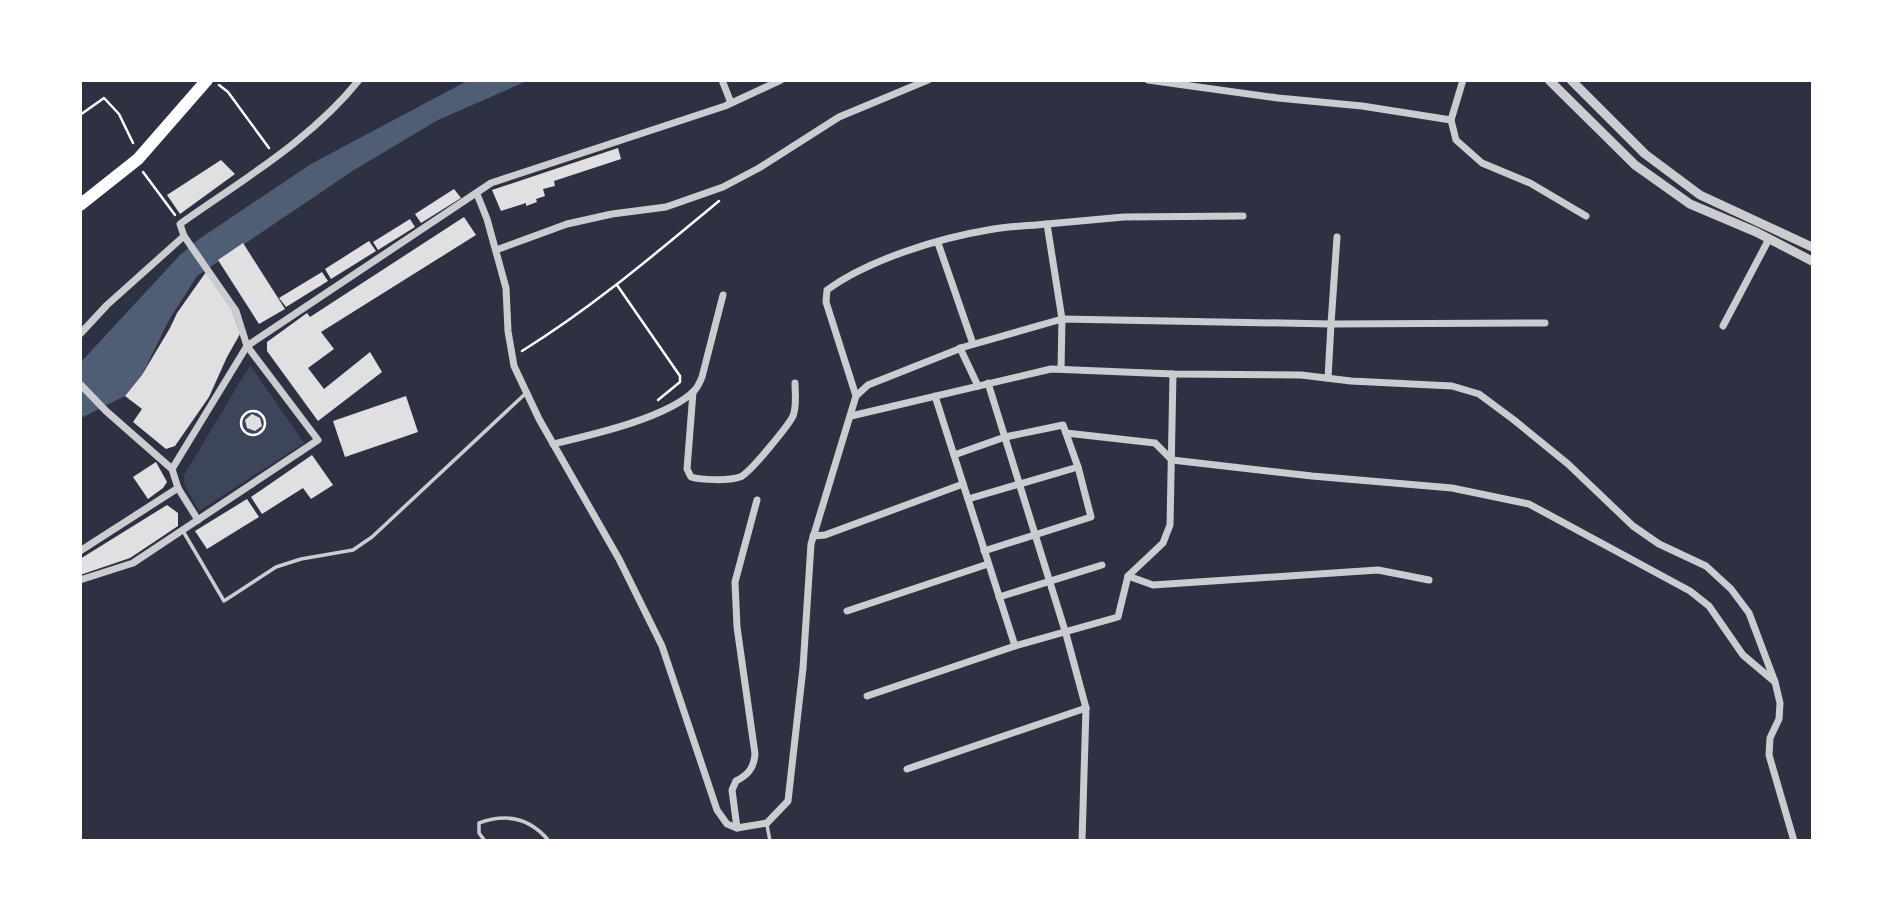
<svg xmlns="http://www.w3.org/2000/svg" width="1893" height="921" font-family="Manrope,sans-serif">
<rect width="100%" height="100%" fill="#2d3142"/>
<polygon fill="#3c4559" points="250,365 304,443 199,511 184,484 184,475"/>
<polygon fill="#4f5d75" points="467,81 527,81 438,120 354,170 197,276 169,320 142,375 125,396 81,418 81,362 180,255 199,239 311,164"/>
<g fill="#e0e0e3">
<polygon points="618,148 621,159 554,181 555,186 543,189 545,196 536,199 537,202 526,206 526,203 501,211 492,190"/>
<polygon points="221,160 235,174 180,214 167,195"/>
<polygon points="454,189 461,198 421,223 415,214"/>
<polygon points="464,217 476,235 321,332 334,349 308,368 324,389 370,352 382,372 318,421 267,351 267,342 307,313 310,317"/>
<polygon points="410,219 415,227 378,250 373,242"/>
<polygon points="369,241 376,251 331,279 325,269"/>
<polygon points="243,243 285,309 259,324 218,260"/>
<polygon points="206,272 231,307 240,334 227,357 209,397 175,446 166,449 133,422 142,409 125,396 142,375 170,328 177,313"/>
<polygon points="322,272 328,281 286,307 279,298"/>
<polygon points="406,396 418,432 345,457 333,421"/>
<polygon points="252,414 260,418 262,426 255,431 247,428 245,420"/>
<polygon points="312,455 333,485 311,499 303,488 262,514 251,497"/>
<polygon points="156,462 167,482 163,488 148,499 133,477"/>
<polygon points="247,499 259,517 207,549 195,531"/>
<polygon points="167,505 178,513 178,526 130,558 80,575 80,559"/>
</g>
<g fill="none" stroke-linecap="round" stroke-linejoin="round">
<g stroke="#fff" stroke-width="2.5">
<polyline points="219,85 228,92 269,148"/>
<polyline points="80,115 104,98 119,114 133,143"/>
<polyline points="143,172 175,215"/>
<polyline points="617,285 680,376 680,382 658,400"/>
<path d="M522,351C593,307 655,254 719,201"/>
<circle cx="253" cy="423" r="12"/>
</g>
<g stroke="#caccd0" stroke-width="3.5">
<polyline points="183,531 224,601 276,567 301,559 353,550 372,537 525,394"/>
<polyline points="767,825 770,841"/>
<path d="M485,841L479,833V823C506,813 530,818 549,841"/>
</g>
<g stroke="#caccd0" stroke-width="7">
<polyline points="722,80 731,103"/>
<polyline points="1148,80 1278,98 1362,106 1451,120 1456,140 1482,163 1530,183 1586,216"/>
<polyline points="1451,120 1463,80"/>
<polyline points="477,194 487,219 506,288 508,331 514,366 539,419 619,559 662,646 717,810 727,824 737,828 767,823 788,801 803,668 811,544 856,396 868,385 964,347 1062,319 1331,324 1337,237"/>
<polyline points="938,243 973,344"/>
<polyline points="496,250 567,224 612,214 666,207 723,187 759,168 839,117 928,80"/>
<polyline points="1723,326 1769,239"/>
<polyline points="80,334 107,305 184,236"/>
<polyline points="960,348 978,386"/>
<polyline points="1061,369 1062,319 1047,224 1124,217 1243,216"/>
<polyline points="1328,378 1331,324 1545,323"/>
<polyline points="988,383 1066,634 1086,708 1082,841"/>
<polyline points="80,384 106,411 172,469"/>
<path d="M693,392L687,469L691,477C701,480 729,481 740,477C749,474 788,426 793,416C797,406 795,394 795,383"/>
<path d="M856,396L826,302L827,290C868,260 939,238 988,230C1007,226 1028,226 1047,224"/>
<polyline points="935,396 1015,646 1118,617 1128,576 1163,543 1170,525 1173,374"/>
<polyline points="851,416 1051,369 1173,374 1301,375 1351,381 1452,386 1479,394 1514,420 1568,464 1633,526 1659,544 1706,566 1731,589 1749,613 1775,682"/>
<polyline points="1066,433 1155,443 1172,460 1312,476 1452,488 1529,504 1690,591 1709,606 1743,655 1775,682 1780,703 1779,719 1770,738 1769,755 1794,841"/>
<path d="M553,444C591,435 667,418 694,391C698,387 700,382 702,377L723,295"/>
<polyline points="954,455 1005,437 1063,425 1078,467 1091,517 984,551"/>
<polyline points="968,499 1078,467"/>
<polyline points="198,520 178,488 172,469 247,346 491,183 725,106 781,80"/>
<polyline points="813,536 825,535 963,484"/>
<polyline points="80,551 178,488"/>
<polyline points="1128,576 1153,585 1378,570 1429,580"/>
<path d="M80,580L133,563L318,440L247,346L236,311L184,236L180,224C242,180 311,140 359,80"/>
<polyline points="999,597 1102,565"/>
<polyline points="847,611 988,564"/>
<polyline points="867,696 1015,646"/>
<polyline points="907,769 1086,708"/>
<path d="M737,828L732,790L736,781C748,775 754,768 755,754L737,627L735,582L757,500"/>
</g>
<g stroke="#caccd0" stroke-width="9">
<polyline points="1549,80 1635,165 1690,204 1756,232 1812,261"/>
<polyline points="1571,80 1645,154 1700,195 1812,247"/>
</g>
<polyline stroke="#fff" stroke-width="12" points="80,205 138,159 207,80"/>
</g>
<rect width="1893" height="921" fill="none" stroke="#ffffff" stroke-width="164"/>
</svg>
